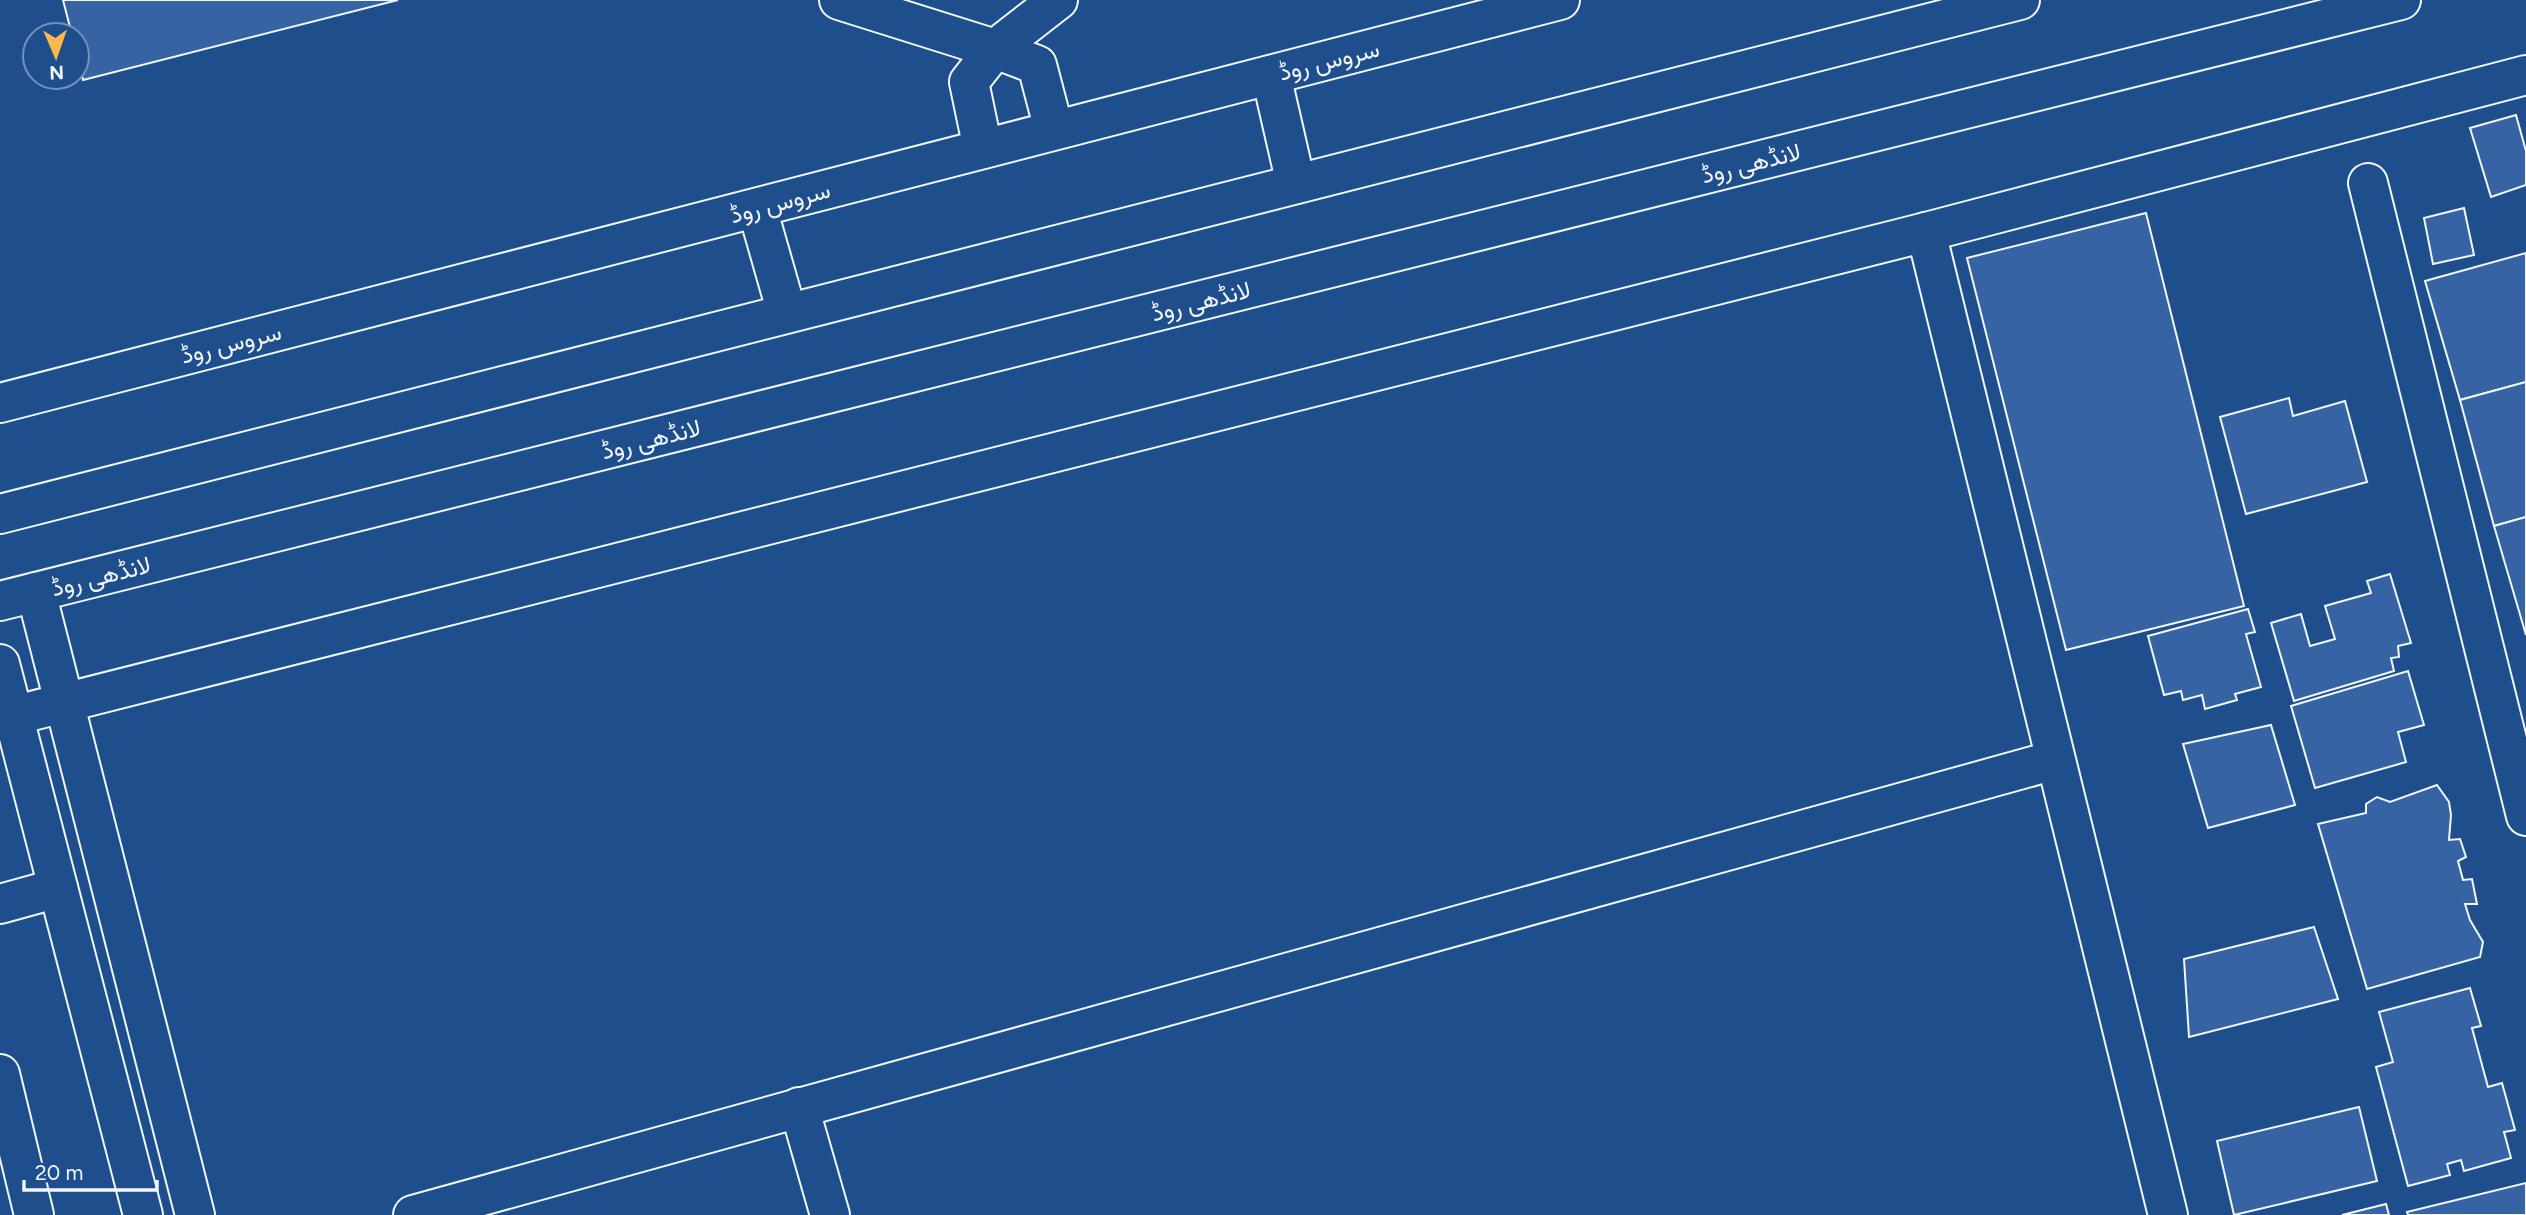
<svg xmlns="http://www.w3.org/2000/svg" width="2526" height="1215" font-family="Figtree,Vazirmatn,sans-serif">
<rect width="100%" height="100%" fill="#1f4e8c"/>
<g fill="#3563a3" stroke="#f2f6ff" stroke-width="2">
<polygon points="63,0 398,0 83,80 77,55 77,35 72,35"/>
<polygon points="2516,115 2526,151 2526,185 2491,197 2470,128"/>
<polygon points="2464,208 2474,255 2433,264 2424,218"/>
<polygon points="2146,213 2244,606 2066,650 1967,258"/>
<polygon points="2526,253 2526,382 2460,400 2425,281"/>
<polygon points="2526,382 2526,517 2494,526 2460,400"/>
<polygon points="2289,398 2293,416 2345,401 2367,482 2246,514 2220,417"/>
<polygon points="2526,517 2526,635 2494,526"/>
<polygon points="2390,574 2411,643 2398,646 2399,657 2391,658 2394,671 2294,701 2271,623 2301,614 2310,646 2335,639 2325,606 2371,593 2367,581"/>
<polygon points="2248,609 2255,632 2246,634 2261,687 2235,694 2237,700 2205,709 2202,695 2183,700 2181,691 2164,695 2148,636"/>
<polygon points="2408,671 2424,725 2398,732 2406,762 2315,788 2291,706"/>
<polygon points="2271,725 2295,805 2208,828 2183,744"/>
<polygon points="2437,785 2449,802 2451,815 2449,840 2460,839 2466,857 2458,861 2463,880 2472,879 2477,904 2465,904 2470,920 2483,942 2480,957 2367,989 2318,824 2366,813 2366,804 2377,797 2390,802"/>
<polygon points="2314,927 2338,999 2189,1037 2184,959"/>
<polygon points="2470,988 2481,1026 2472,1028 2488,1087 2502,1083 2515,1130 2504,1132 2511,1158 2464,1171 2461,1160 2447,1164 2450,1175 2408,1186 2376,1067 2393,1062 2379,1012"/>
<polygon points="2359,1107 2377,1181 2234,1215 2217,1141"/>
<polygon points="2526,1183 2526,1215 2408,1215 2407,1212"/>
<polygon points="2386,1204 2389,1215 2342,1215"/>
</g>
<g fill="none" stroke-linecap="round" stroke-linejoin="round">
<g stroke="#f2f6ff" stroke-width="42">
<g id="minor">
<polyline points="839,0 995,49 969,82 983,149"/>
<polyline points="1271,75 1296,184"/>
<polyline points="1054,130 1037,65 995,49 1058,0"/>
<polyline points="2368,183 2526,816"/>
<polyline points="757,208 787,313"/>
<polyline points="1926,232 2168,1215"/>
<polyline points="0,403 1560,0"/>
<polyline points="36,592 195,1215"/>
<polyline points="0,664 143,1215"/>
<polyline points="0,719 1926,232 2526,75"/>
<polyline points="0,904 58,888"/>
<polyline points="0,1074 34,1215"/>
<polyline points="799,1107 830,1215"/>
<polyline points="413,1215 2055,760"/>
</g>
</g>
<g stroke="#f2f6ff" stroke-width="42">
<g id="major">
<polyline points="0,514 2020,0"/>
<polyline points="0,601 2401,0"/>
</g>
</g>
<use href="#minor" stroke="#1f4e8c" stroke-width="38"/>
<use href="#major" stroke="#1f4e8c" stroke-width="38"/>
</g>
<g text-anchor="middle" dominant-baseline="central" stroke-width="5" stroke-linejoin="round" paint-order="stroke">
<g font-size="24" fill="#f2f6ff" stroke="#1f4e8c">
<text transform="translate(1329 60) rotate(-14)">سروس روڈ</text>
<text transform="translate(1751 163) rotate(-14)">لانڈھی روڈ</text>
<text transform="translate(780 202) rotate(-15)">سروس روڈ</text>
<text transform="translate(1201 301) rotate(-14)">لانڈھی روڈ</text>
<text transform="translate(231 343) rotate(-14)">سروس روڈ</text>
<text transform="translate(651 439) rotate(-14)">لانڈھی روڈ</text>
<text transform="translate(101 576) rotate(-14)">لانڈھی روڈ</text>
</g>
</g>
<g transform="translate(56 56) rotate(178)"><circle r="33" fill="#1f4e8c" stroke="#7391ba" stroke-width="2"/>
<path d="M0-5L12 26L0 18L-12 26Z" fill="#ffb74d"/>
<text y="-10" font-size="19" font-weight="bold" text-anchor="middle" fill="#f2f6ff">N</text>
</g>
<path d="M24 1180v10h133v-10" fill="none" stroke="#f2f6ff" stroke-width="3.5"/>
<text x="35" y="1180" font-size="21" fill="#f2f6ff" stroke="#1f4e8c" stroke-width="5" paint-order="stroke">20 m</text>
</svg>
